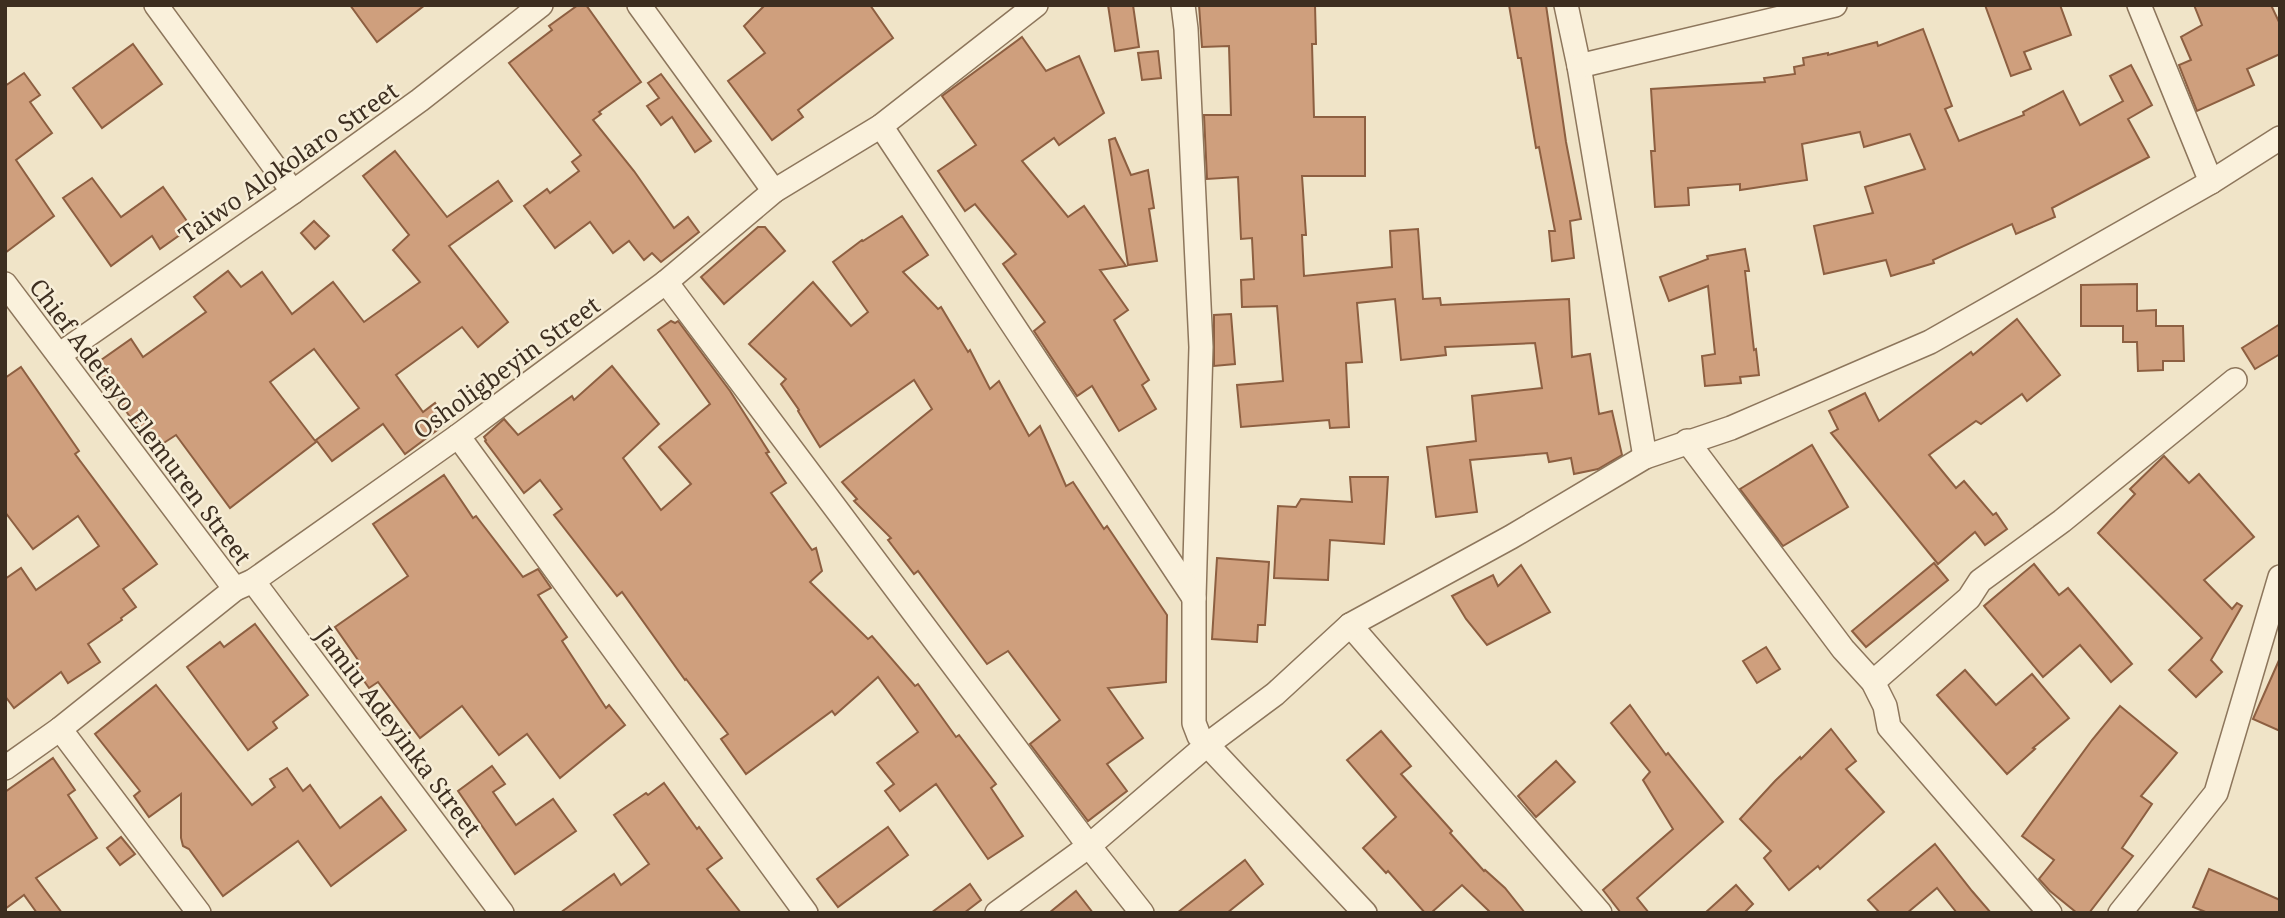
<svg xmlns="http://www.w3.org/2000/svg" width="2285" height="918" font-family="'Noto Serif',serif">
<rect width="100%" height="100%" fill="#f0e4c8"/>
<g fill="#cf9f7d" stroke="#8d5f41" stroke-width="2">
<polygon points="350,5 425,5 377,42"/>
<polygon points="578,5 586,5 641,82 599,112 601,114 593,120 634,171 674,228 688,217 699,232 661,262 652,253 644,260 629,241 613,253 590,222 555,248 524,206 547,189 550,193 579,171 572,162 581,155 509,63 552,30 549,26"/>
<polygon points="765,5 870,5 893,38 798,110 803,117 772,140 728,81 765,53 744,26"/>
<polygon points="1108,5 1133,5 1139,47 1115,51"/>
<polygon points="1199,5 1315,5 1316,44 1312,44 1314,117 1365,117 1365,176 1302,176 1306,235 1302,235 1304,276 1392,267 1390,231 1418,229 1423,299 1440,298 1441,305 1569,299 1572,357 1590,354 1599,414 1612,411 1622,455 1598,469 1574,474 1571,458 1549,462 1547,453 1470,460 1477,512 1436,517 1427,447 1476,441 1472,396 1542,388 1535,343 1445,347 1446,355 1401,360 1395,299 1357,303 1362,362 1346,363 1349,427 1330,428 1329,420 1241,427 1237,385 1283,381 1277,306 1242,307 1241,280 1254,279 1252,238 1241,239 1238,177 1207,179 1204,115 1231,115 1229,46 1202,47"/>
<polygon points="1509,5 1546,5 1566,142 1581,219 1570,221 1574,258 1552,261 1549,231 1555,231 1539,147 1536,148 1521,58 1518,58"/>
<polygon points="1985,5 2060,5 2071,35 2024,52 2031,69 2011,76"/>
<polygon points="2194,5 2271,5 2280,24 2280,54 2247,69 2254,85 2197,111 2179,65 2191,60 2181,37 2202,25"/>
<polygon points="1923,29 1952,106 1945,109 1959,141 2024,115 2023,112 2063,91 2080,125 2123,101 2110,76 2131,65 2152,105 2128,119 2149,157 2052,208 2055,217 2016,234 2012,224 1933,260 1934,263 1891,276 1886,260 1824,274 1814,226 1873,213 1865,187 1925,169 1910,134 1864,147 1860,132 1802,144 1807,180 1740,190 1740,184 1688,188 1689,205 1655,207 1651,151 1655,151 1651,89 1765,82 1764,78 1795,74 1794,67 1804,65 1803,58 1828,53 1828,55 1877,42 1878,46"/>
<polygon points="1022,37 1046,71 1079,56 1104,113 1059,145 1054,138 1022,161 1068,217 1084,206 1126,266 1100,270 1128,310 1114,320 1149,380 1142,385 1156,409 1119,431 1092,386 1077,396 1034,331 1045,322 1003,264 1016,254 975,204 965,211 938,171 976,145 942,96"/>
<polygon points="133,44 162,84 102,128 73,88"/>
<polygon points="1158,51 1161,78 1142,80 1138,53"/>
<polygon points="24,73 40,95 30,102 52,133 16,160 54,216 5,253 5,86"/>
<polygon points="661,74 711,141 695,152 672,117 661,125 647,106 659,98 648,83"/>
<polygon points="1115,138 1131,175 1148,170 1154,208 1149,209 1157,261 1128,265 1109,140"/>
<polygon points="395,151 447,217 498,181 512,201 449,246 508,322 478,347 462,327 396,375 423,412 435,403 448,422 405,454 383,424 332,461 316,440 359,408 314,349 270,382 316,442 230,508 176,435 153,450 94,365 131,339 143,357 206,312 194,297 228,271 241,287 262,272 292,314 333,282 364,322 420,282 393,250 409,235 363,176"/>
<polygon points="92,178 121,217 163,187 191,227 160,249 152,236 111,266 63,198"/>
<polygon points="902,216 928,255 903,272 938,309 941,307 968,352 970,350 990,389 999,381 1029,436 1040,426 1066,486 1073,482 1104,529 1107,526 1167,615 1166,682 1108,688 1143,738 1107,764 1127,791 1088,821 1030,744 1060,720 1008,651 987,664 918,571 914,574 888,540 891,538 854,501 857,499 842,482 932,409 914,380 820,447 798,411 799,410 781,384 786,379 749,344 813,282 851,326 868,312 833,262 862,240 863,241"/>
<polygon points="314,221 329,236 315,249 301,233"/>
<polygon points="758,227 765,227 785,251 724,304 701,277"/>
<polygon points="1745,249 1749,271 1745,271 1754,350 1756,349 1759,375 1740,377 1741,383 1705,386 1702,356 1715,354 1708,286 1669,301 1660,277 1708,259 1707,256"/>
<polygon points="2137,284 2137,311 2156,310 2156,326 2183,326 2184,361 2163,361 2163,370 2138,371 2137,342 2123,342 2123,326 2081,326 2081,285"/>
<polygon points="1231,314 1235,364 1214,366 1214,315"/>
<polygon points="2017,319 2060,375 2027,401 2022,394 1981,424 1976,421 1929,455 1956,488 1964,481 1993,515 1996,513 2007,529 1985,545 1975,532 1938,564 1831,433 1838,429 1829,411 1865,393 1879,421 1971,352 1973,355"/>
<polygon points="671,321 675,323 678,321 730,391 769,452 766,453 786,483 771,493 812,550 816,548 822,571 810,582 868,639 872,636 915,686 918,684 956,737 959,735 996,784 991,788 1023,836 988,859 936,784 900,811 885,791 894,784 877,763 918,732 878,677 835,715 832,711 746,774 721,739 728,734 686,679 685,680 622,592 617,596 554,515 562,509 540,480 524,493 485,441 486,440 484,437 504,419 518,435 572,396 574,400 612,366 659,424 623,458 661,510 691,484 659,447 710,404 658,330"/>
<polygon points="2280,324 2280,354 2255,369 2242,348"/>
<polygon points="21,367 79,451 75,454 157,564 123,589 136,607 121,618 122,620 88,644 100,662 68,683 61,672 14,708 5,696 5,579 21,568 36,590 99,546 78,516 33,549 5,512 5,378"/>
<polygon points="1812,445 1848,507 1783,546 1740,489"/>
<polygon points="2164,456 2189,483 2199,474 2254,537 2204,580 2232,609 2237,603 2242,606 2211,660 2222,672 2196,697 2169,670 2202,638 2098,533 2135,494 2130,489"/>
<polygon points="444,475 473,518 476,516 523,577 538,569 551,588 538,595 567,637 562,641 606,708 609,705 625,725 560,778 527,734 499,755 462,706 420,738 378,682 369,688 352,664 358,660 335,627 408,576 373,524"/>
<polygon points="1350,477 1388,477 1384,544 1330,540 1328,580 1274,578 1278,506 1296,507 1301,499 1352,502"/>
<polygon points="1217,558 1269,562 1265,625 1258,625 1257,642 1212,639"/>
<polygon points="1934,563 1948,580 1866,647 1852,631"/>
<polygon points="2034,564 2059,595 2068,588 2132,664 2111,682 2080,645 2043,677 1984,606"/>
<polygon points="1521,565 1550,612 1487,645 1466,619 1452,596 1493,575 1498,586"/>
<polygon points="255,624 308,695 273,722 277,728 248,750 187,667 220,642 224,647"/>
<polygon points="1766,647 1780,669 1757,683 1743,661"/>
<polygon points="2280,658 2280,731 2253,719"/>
<polygon points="1965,670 1996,705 2032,674 2069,718 2033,748 2035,749 2007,774 1937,695"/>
<polygon points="156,685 252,805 275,787 270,779 287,768 303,791 310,785 340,828 381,797 406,830 331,886 298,841 223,896 189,849 183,846 181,838 181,794 149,817 134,796 140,791 95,734"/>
<polygon points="1630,705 1666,755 1668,753 1723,822 1637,898 1649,913 1621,913 1603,890 1673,829 1643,780 1650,772 1611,723"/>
<polygon points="2120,706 2177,753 2141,796 2152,804 2122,848 2133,856 2089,913 2077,913 2050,891 2039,879 2054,860 2022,836 2092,740"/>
<polygon points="1831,729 1856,761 1846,769 1884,812 1820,869 1818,866 1789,890 1764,858 1771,851 1740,819 1775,781 1800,757 1801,759"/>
<polygon points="1381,731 1411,766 1401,774 1452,831 1450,833 1484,871 1485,870 1505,888 1525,913 1491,913 1462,885 1431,913 1425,913 1388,871 1386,873 1363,848 1396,817 1347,760"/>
<polygon points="53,758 75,790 68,795 97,838 36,878 62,913 37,913 24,895 5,909 5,792"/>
<polygon points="1556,761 1575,782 1536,817 1518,796"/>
<polygon points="492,766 505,784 493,792 516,825 553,799 576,831 515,874 458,791"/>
<polygon points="664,783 697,829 699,827 722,858 707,869 741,913 560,913 614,874 621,885 649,864 614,815 646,793 648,795"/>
<polygon points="888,827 908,855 838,907 817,879"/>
<polygon points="121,837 135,854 120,865 107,848"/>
<polygon points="1935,844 1972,891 1991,913 1957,913 1937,888 1907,913 1880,913 1868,900"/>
<polygon points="1245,860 1263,884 1227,913 1177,913"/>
<polygon points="2209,869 2280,900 2280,913 2208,913 2193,907"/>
<polygon points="970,884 981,900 964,913 931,913"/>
<polygon points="1736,885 1753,904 1744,913 1705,913"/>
<polygon points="1076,891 1093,913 1049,913"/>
</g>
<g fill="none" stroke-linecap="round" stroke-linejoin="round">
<g stroke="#8d765c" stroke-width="26">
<g id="minor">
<polyline points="156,5 293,192"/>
<polyline points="639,5 774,191"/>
<polyline points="1183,5 1186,29 1201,347 1194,598 1194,723 1199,736 1365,913"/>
<polyline points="1566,5 1579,66 1645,457"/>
<polyline points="2139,5 2211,182"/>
<polyline points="1579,66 1835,5"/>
<polyline points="881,126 1194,598"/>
<polyline points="666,282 1089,846 1142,913"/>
<polyline points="5,284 235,589"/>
<polyline points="59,355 293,192 420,100 541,5"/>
<polyline points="458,436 806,913"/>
<polyline points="1687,441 1843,649 1873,682 1885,706 1889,727 2050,913"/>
<polyline points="253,581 502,913"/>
<polyline points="1350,625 1600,913"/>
<polyline points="1873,682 1969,598 1980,581 2062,521 2235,380"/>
<polyline points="60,729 199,913"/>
<polyline points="5,768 60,729 235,589 253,581 458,436 666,282 774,191 881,126 1036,5"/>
<polyline points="997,913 1089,846 1208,744 1275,694 1350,625 1511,537 1645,457 1731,428 1930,342 2211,182 2280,138"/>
<polyline points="2120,913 2216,793 2280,577"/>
</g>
</g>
<use href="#minor" stroke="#faf1dc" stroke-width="23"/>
</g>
<g text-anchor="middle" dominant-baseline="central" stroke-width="5" stroke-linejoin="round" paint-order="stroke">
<g font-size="24" fill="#3d2e20" stroke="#f7eed8">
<text transform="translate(288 162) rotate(-35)">Taiwo Alokolaro Street</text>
<text transform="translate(506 367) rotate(-36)">Osholigbeyin Street</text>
<text transform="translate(141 421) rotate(53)">Chief Adetayo Elemuren Street</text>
<text transform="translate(399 731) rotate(53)">Jamiu Adeyinka Street</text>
</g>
</g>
<rect width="2285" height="918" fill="none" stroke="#3d2e20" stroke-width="14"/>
</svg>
